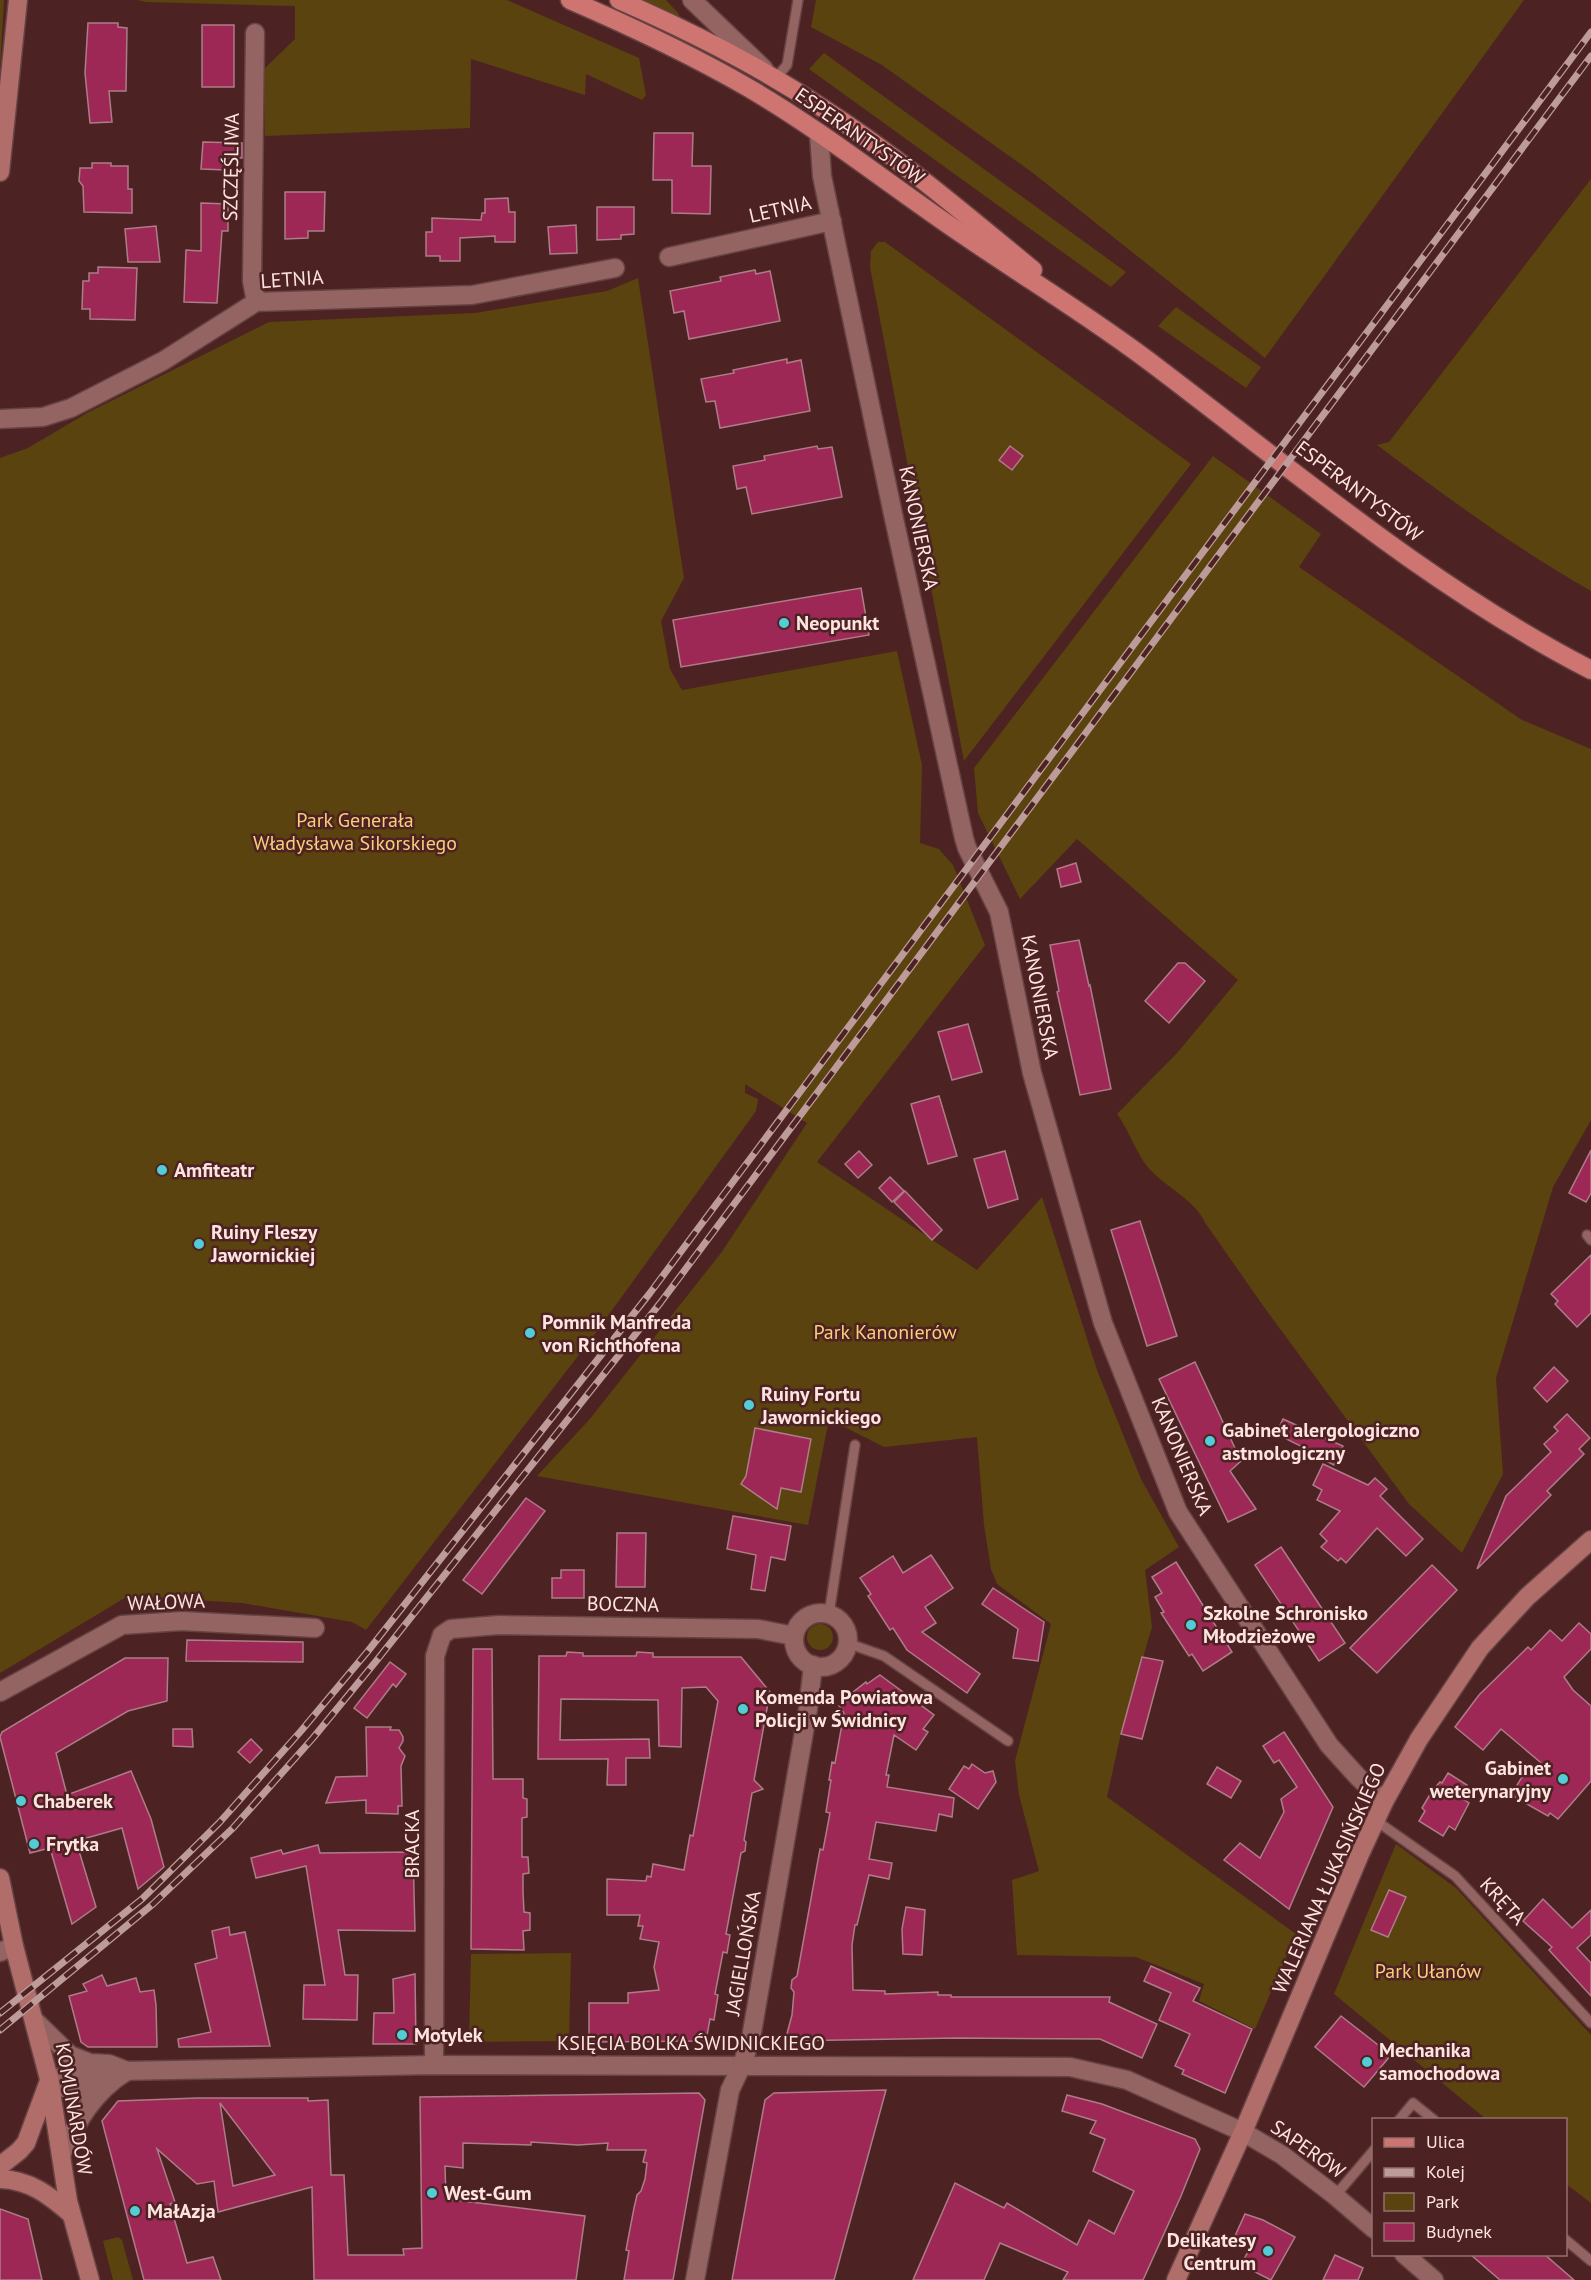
<svg xmlns="http://www.w3.org/2000/svg" width="1591" height="2280" font-family="'PT Sans',sans-serif">
<rect width="100%" height="100%" fill="#4c2322"/>
<g fill="#5a430e">
<polygon points="0,0 4,0 0,69"/>
<polygon points="137,0 507,0 639,58 646,95 642,100 586,74 585,95 471,59 470,128 265,136 264,69 295,39 295,6 146,2"/>
<polygon points="639,0 666,0 679,14 680,19"/>
<polygon points="816,0 1524,0 1265,358 1033,173 882,65 811,27"/>
<polygon points="824,53 1126,272 1111,287 809,69"/>
<path d="M1591,179V591C1514,547 1448,498 1377,445L1389,442Z"/>
<polygon points="878,242 885,242 1191,464 964,761 870,267 871,251"/>
<polygon points="638,278 684,578 661,621 670,669 682,690 897,651 922,765 920,843 939,849 953,865 985,945 817,1162 977,1270 1042,1197 1097,1370 1141,1479 1179,1547 1145,1570 1152,1627 1121,1733 1107,1797 1296,1934 1255,2029 1199,2001 1204,1984 1136,1957 1017,1955 1012,1880 1039,1871 1019,1795 1015,1761 1051,1624 997,1584 991,1569 984,1525 977,1437 884,1447 829,1419 808,1525 537,1476 589,1420 721,1253 807,1123 745,1084 745,1093 758,1099 756,1111 592,1338 366,1630 352,1622 242,1603 128,1596 0,1673 0,458 28,448 87,413 269,322 475,313 607,291"/>
<polygon points="1176,307 1261,367 1246,388 1158,326"/>
<path d="M1213,456L1321,534L1299,567L1522,720L1591,749V1120L1553,1187L1496,1378L1503,1474L1462,1553L1409,1504L1264,1307L1206,1224C1193,1196 1159,1185 1144,1162C1134,1147 1128,1129 1117,1114L1178,1052L1238,980L1077,839L1020,899L978,813L974,768Z"/>
<circle cx="820" cy="1637" r="13"/>
<polygon points="1396,1844 1456,1888 1591,2035 1591,2203 1566,2184 1566,2120 1486,2119 1334,1994"/>
<polygon points="571,1953 569,2041 469,2042 471,1954"/>
<polygon points="118,2237 122,2240 133,2280 113,2280 103,2241"/>
</g>
<g fill="#9e2855" stroke="#ad7c88" stroke-width="1.5" fill-rule="evenodd">
<polygon points="88,23 118,23 118,27 127,28 126,91 109,91 112,122 90,123 85,73"/>
<rect x="202" y="25" width="32" height="62"/>
<polygon points="654,133 693,133 692,166 711,166 710,214 672,213 672,180 653,180"/>
<polygon points="203,142 242,143 242,158 228,158 227,170 201,169"/>
<polygon points="92,163 111,163 111,166 128,166 128,189 132,189 132,213 84,212 83,186 79,181 80,168 92,168"/>
<polygon points="285,192 325,192 324,231 308,231 308,238 285,239"/>
<polygon points="508,198 509,212 515,212 515,242 495,242 495,236 460,238 460,261 440,261 440,256 426,256 426,232 432,232 432,218 481,220 482,213 485,213 485,199"/>
<polygon points="201,203 228,204 228,231 222,231 217,303 184,302 186,250 201,251"/>
<polygon points="597,207 634,207 634,234 621,235 621,239 597,240"/>
<polygon points="576,225 577,253 550,254 548,227"/>
<polygon points="156,226 160,262 128,262 125,229"/>
<polygon points="98,267 137,268 135,320 90,319 90,309 82,309 83,281 89,281 89,273 98,273"/>
<polygon points="755,270 756,274 770,271 780,321 689,339 684,311 674,313 670,291 721,281 720,277"/>
<polygon points="787,359 787,363 801,360 810,411 720,428 715,401 706,402 701,379 734,373 733,370"/>
<polygon points="817,446 818,449 832,447 842,497 752,514 746,487 737,489 733,466 765,460 764,456"/>
<polygon points="1010,446 1023,456 1012,470 999,460"/>
<polygon points="861,588 869,635 681,667 673,620"/>
<polygon points="1076,863 1081,882 1061,887 1057,869"/>
<polygon points="1079,940 1089,986 1090,985 1111,1089 1080,1095 1057,992 1059,991 1050,945"/>
<polygon points="1178,963 1185,963 1205,981 1169,1023 1145,1001"/>
<polygon points="968,1024 982,1072 952,1080 938,1032"/>
<polygon points="939,1096 957,1156 928,1164 911,1104"/>
<polygon points="1591,1150 1591,1193 1586,1202 1569,1193"/>
<polygon points="859,1151 872,1165 858,1178 845,1164"/>
<polygon points="1005,1151 1018,1199 988,1208 974,1159"/>
<polygon points="890,1177 904,1191 892,1202 879,1188"/>
<polygon points="905,1191 942,1230 932,1240 894,1202"/>
<polygon points="1140,1221 1177,1336 1147,1346 1111,1230"/>
<polygon points="1591,1255 1591,1313 1577,1327 1555,1304 1558,1301 1551,1294"/>
<polygon points="1195,1362 1241,1461 1230,1471 1256,1509 1228,1522 1159,1379"/>
<polygon points="1554,1367 1568,1381 1547,1402 1534,1388"/>
<polygon points="1567,1414 1590,1438 1579,1449 1584,1454 1547,1491 1551,1495 1477,1569 1506,1496 1551,1452 1544,1444 1558,1431 1554,1427"/>
<polygon points="1283,1419 1343,1446 1334,1465 1308,1452 1309,1450 1276,1434"/>
<polygon points="755,1428 811,1439 801,1492 781,1488 777,1509 741,1484 746,1476"/>
<polygon points="1323,1464 1368,1485 1375,1478 1387,1489 1380,1496 1423,1539 1406,1556 1377,1528 1346,1563 1341,1558 1338,1561 1321,1547 1327,1541 1320,1534 1340,1511 1317,1500 1322,1490 1313,1485"/>
<polygon points="526,1498 545,1511 482,1594 463,1580"/>
<polygon points="733,1516 791,1526 785,1560 771,1557 765,1591 751,1589 756,1555 727,1549"/>
<polygon points="617,1533 646,1533 645,1587 616,1587"/>
<polygon points="1281,1547 1345,1643 1319,1661 1255,1565"/>
<polygon points="931,1555 953,1588 925,1607 936,1623 922,1632 980,1674 967,1693 907,1650 893,1628 890,1630 868,1596 871,1594 860,1578 893,1556 903,1573"/>
<polygon points="1176,1562 1232,1652 1203,1671 1192,1654 1189,1656 1161,1613 1164,1612 1155,1597 1162,1593 1152,1577"/>
<polygon points="1432,1565 1457,1590 1377,1673 1350,1648"/>
<polygon points="561,1570 584,1570 584,1598 552,1598 552,1578 561,1578"/>
<polygon points="993,1588 1044,1622 1038,1661 1013,1658 1018,1629 982,1604"/>
<polygon points="1579,1623 1591,1634 1591,1649 1564,1677 1573,1690 1591,1706 1591,1781 1558,1819 1550,1813 1548,1816 1511,1795 1522,1777 1546,1767 1501,1729 1483,1750 1455,1727 1479,1695 1528,1647 1531,1650 1550,1630 1562,1641"/>
<polygon points="187,1640 303,1642 303,1662 186,1661"/>
<polygon points="473,1649 492,1649 493,1779 523,1779 523,1798 527,1799 527,1817 522,1818 522,1857 528,1857 529,1873 523,1874 523,1892 524,1912 530,1913 530,1930 523,1931 524,1950 471,1949"/>
<polygon points="567,1652 583,1653 583,1656 636,1656 637,1652 653,1653 653,1657 741,1657 770,1692 754,1780 763,1789 752,1793 744,1840 746,1842 745,1851 741,1853 726,1934 730,1935 727,1953 723,1952 715,1994 718,1995 714,2020 710,2019 706,2041 589,2042 589,2003 628,2003 628,1993 659,1990 654,1967 659,1942 640,1939 643,1926 638,1926 640,1915 607,1915 607,1879 646,1881 647,1876 651,1877 653,1864 684,1870 690,1835 693,1836 718,1701 706,1687 682,1688 681,1747 659,1746 658,1700 561,1699 560,1740 649,1739 650,1758 626,1758 626,1785 607,1785 608,1759 538,1759 539,1656 566,1656"/>
<polygon points="1142,1657 1163,1661 1142,1739 1121,1734"/>
<polygon points="125,1658 168,1658 167,1701 128,1711 56,1753 67,1795 131,1771 151,1819 164,1867 138,1889 122,1828 76,1841 96,1907 72,1924 50,1848 30,1853 0,1737 2,1732"/>
<polygon points="390,1662 406,1674 396,1687 393,1684 367,1718 354,1708"/>
<polygon points="880,1675 934,1715 923,1729 928,1732 916,1750 894,1735 886,1775 889,1775 887,1787 954,1798 952,1817 939,1814 936,1831 876,1822 869,1859 892,1863 889,1879 869,1875 857,1925 855,1925 852,1945 853,1990 885,1991 885,1994 938,1992 938,1995 951,1995 951,1997 1110,1997 1109,2002 1157,2024 1142,2058 1100,2039 957,2038 785,2041 792,2015 794,1992 791,1988 792,1980 797,1976 820,1849 823,1850 830,1813 826,1812 831,1780 829,1780 832,1762 835,1763 844,1713 839,1706 855,1697 852,1693 866,1682 867,1684"/>
<polygon points="366,1727 391,1727 390,1730 399,1730 403,1737 403,1741 399,1748 405,1756 401,1766 402,1806 398,1806 398,1814 366,1813 366,1800 326,1803 336,1777 367,1776"/>
<polygon points="173,1729 192,1729 193,1747 173,1746"/>
<polygon points="1284,1732 1333,1807 1289,1909 1224,1860 1240,1843 1260,1858 1284,1812 1281,1799 1297,1787 1279,1760 1274,1763 1263,1746"/>
<polygon points="251,1739 262,1750 250,1763 238,1752"/>
<polygon points="972,1764 985,1773 993,1771 996,1782 978,1809 949,1789 964,1766 969,1769"/>
<polygon points="1217,1767 1241,1781 1231,1798 1207,1784"/>
<polygon points="1448,1773 1467,1785 1460,1797 1469,1803 1455,1830 1449,1826 1443,1836 1419,1821 1425,1811 1422,1808 1432,1791 1440,1782 1442,1783"/>
<polygon points="318,1845 320,1853 413,1852 415,1931 338,1930 345,1975 358,1975 357,2020 303,2019 304,1985 325,1985 306,1866 256,1878 251,1858 281,1850 283,1854"/>
<polygon points="1389,1890 1406,1897 1388,1937 1371,1930"/>
<polygon points="1543,1899 1572,1928 1591,1910 1591,1935 1577,1948 1591,1963 1591,1996 1549,1950 1552,1947 1523,1921"/>
<polygon points="906,1907 925,1910 922,1955 903,1954 902,1929"/>
<polygon points="229,1927 230,1935 245,1932 270,2046 179,2047 178,2039 211,2032 195,1964 217,1958 212,1931"/>
<polygon points="1151,1966 1200,1988 1193,2001 1252,2029 1225,2093 1182,2074 1184,2070 1175,2066 1190,2034 1159,2020 1171,1993 1144,1981"/>
<polygon points="415,1974 416,2044 373,2044 374,2013 394,2013 393,1979"/>
<polygon points="102,1975 107,1986 136,1978 140,1992 154,1990 156,2005 157,2047 88,2047 81,2042 69,1996 87,1991 83,1984"/>
<polygon points="1341,2016 1391,2055 1364,2087 1315,2047"/>
<polygon points="886,2090 834,2280 732,2280 765,2100 774,2093"/>
<path d="M699,2093L705,2100L673,2280H624L629,2251L626,2250L634,2208L637,2195L641,2191L645,2179L647,2163L643,2162L646,2150H607L608,2143L578,2145L531,2142V2145L463,2143V2168L445,2166L446,2199L585,2216L576,2280H314L312,2187L218,2212L214,2181L197,2184L157,2149L175,2202L170,2204L187,2263L213,2257L221,2280H144L102,2121L118,2101L197,2098H308V2101L328,2100L331,2175H344L348,2255H404L403,2249L422,2248L420,2097ZM220,2103L275,2175L233,2186Z"/>
<polygon points="1067,2095 1102,2104 1195,2139 1200,2149 1181,2196 1143,2280 1063,2280 1068,2272 1000,2243 984,2280 913,2280 955,2183 1004,2208 1007,2203 1077,2245 1089,2220 1114,2234 1134,2191 1093,2171 1105,2139 1090,2133 1096,2121 1062,2111"/>
<polygon points="0,2209 28,2219 42,2280 0,2280"/>
<polygon points="1245,2214 1263,2220 1295,2237 1271,2280 1241,2265 1252,2244 1235,2236"/>
<polygon points="1470,2254 1544,2254 1574,2280 1500,2280"/>
<polygon points="1335,2255 1363,2268 1358,2280 1323,2280"/>
</g>
<g fill="none" stroke-linecap="round" stroke-linejoin="round">
<g stroke="#664243" stroke-width="12">
<g id="lane">
<polyline points="775,79 787,65 798,0"/>
<polyline points="1587,1235 1591,1240"/>
<polyline points="829,1614 855,1445"/>
<polyline points="847,1643 884,1656 1008,1741"/>
<polyline points="1375,1820 1455,1876 1591,2023"/>
<polyline points="1399,2120 1413,2103 1434,2120"/>
<polyline points="1335,2196 1374,2150"/>
<polyline points="1566,2240 1591,2261"/>
</g>
</g>
<g stroke="#664243" stroke-width="21">
<g id="street">
<polyline points="692,0 764,69"/>
<polyline points="255,33 252,281 256,302"/>
<polyline points="819,134 822,176 893,514 964,838 967,848 999,912 1032,1073 1103,1323 1178,1512 1329,1745 1358,1777 1384,1802"/>
<polyline points="669,257 832,221"/>
<polyline points="0,419 43,417 71,408 163,361 256,302 472,295 615,268"/>
<circle cx="821" cy="1640" r="27"/>
<polyline points="0,1692 122,1625 182,1621 315,1628"/>
<polyline points="0,1952 14,1946"/>
<path d="M34,2020L70,2055L90,2063L109,2064L127,2071C94,2091 77,2121 61,2155"/>
<polyline points="434,2065 435,1656 442,1635 451,1629 499,1625 758,1629 794,1636"/>
<polyline points="49,2079 119,2071 434,2065 1070,2067 1127,2080 1243,2132 1282,2155 1333,2194 1374,2229"/>
<path d="M49,2079C70,2094 82,2096 105,2084"/>
<polyline points="1404,2254 1434,2280"/>
<polyline points="695,2280 730,2090 742,2065 751,2038 808,1709 813,1665"/>
</g>
</g>
<g stroke="#664243" stroke-width="21">
<g id="secondary">
<polyline points="0,172 18,0"/>
<polyline points="0,1878 14,1946 49,2079 68,2201 90,2280"/>
<polyline points="0,2166 19,2151 26,2143 49,2081"/>
<path d="M0,2179C30,2180 49,2195 71,2214"/>
<polyline points="1176,2280 1243,2132 1360,1854 1384,1802 1419,1739 1480,1648 1527,1597 1591,1540"/>
</g>
</g>
<g stroke="#664243" stroke-width="21">
<g id="primary">
<path d="M570,0C630,26 690,54 747,87C823,131 892,187 965,236C1029,280 1096,320 1158,368C1298,474 1434,589 1591,670"/>
<path d="M619,0C690,31 759,66 824,109C898,157 965,214 1033,270"/>
</g>
</g>
<use href="#lane" stroke="#936461" stroke-width="9"/>
<use href="#street" stroke="#936461" stroke-width="18"/>
<use href="#secondary" stroke="#b06d6a" stroke-width="18"/>
<use href="#primary" stroke="#ce7572" stroke-width="18"/>
<g stroke="#bc9b9a" stroke-width="7">
<g id="rail">
<polyline points="0,2013 142,1899 219,1823 301,1731 368,1651 650,1293 1591,32"/>
<polyline points="0,2030 153,1904 233,1828 313,1738 377,1660 661,1302 1591,56"/>
</g>
</g>
<use href="#rail" stroke="#4c2322" stroke-width="4.5" stroke-dasharray="14" stroke-linecap="butt"/>
</g>
<g fill="#52ccd5" stroke="#4c2322" stroke-width="2">
<circle cx="784" cy="623" r="6"/>
<circle cx="162" cy="1170" r="6"/>
<circle cx="199" cy="1244" r="6"/>
<circle cx="530" cy="1333" r="6"/>
<circle cx="749" cy="1405" r="6"/>
<circle cx="1210" cy="1441" r="6"/>
<circle cx="1191" cy="1625" r="6"/>
<circle cx="743" cy="1709" r="6"/>
<circle cx="1563" cy="1779" r="6"/>
<circle cx="21" cy="1801" r="6"/>
<circle cx="34" cy="1844" r="6"/>
<circle cx="402" cy="2035" r="6"/>
<circle cx="1367" cy="2062" r="6"/>
<circle cx="432" cy="2193" r="6"/>
<circle cx="135" cy="2211" r="6"/>
<circle cx="1268" cy="2251" r="6"/>
</g>
<g text-anchor="middle" dominant-baseline="central" stroke-width="5" stroke-linejoin="round" paint-order="stroke">
<g font-size="20" fill="#ffe3e1" stroke="#4c2322">
<text transform="translate(860 136) rotate(35)">ESPERANTYSTÓW</text>
<text transform="translate(231 167) rotate(-89)">SZCZĘŚLIWA</text>
<text transform="translate(780 209) rotate(-13)">LETNIA</text>
<text transform="translate(292 279) rotate(-4)">LETNIA</text>
<text transform="translate(1359 491) rotate(37)">ESPERANTYSTÓW</text>
<text transform="translate(919 528) rotate(78)">KANONIERSKA</text>
<text transform="translate(1040 997) rotate(79)">KANONIERSKA</text>
<text transform="translate(1182 1456) rotate(67)">KANONIERSKA</text>
<text transform="translate(166 1602) rotate(-2)">WAŁOWA</text>
<text transform="translate(623 1604) rotate(1)">BOCZNA</text>
<text transform="translate(412 1844) rotate(-90)">BRACKA</text>
<text transform="translate(1329 1878) rotate(-66)">WALERIANA ŁUKASIŃSKIEGO</text>
<text transform="translate(1503 1901) rotate(47)">KRĘTA</text>
<text transform="translate(743 1953) rotate(-80)">JAGIELLOŃSKA</text>
<text x="691" y="2043">KSIĘCIA BOLKA ŚWIDNICKIEGO</text>
<text transform="translate(74 2109) rotate(80)">KOMUNARDÓW</text>
<text transform="translate(1308 2149) rotate(35)">SAPERÓW</text>
</g>
<g font-size="20" font-weight="bold" fill="#ffe3e1" stroke="#4c2322" text-anchor="start">
<text x="796" y="623">Neopunkt</text>
<text x="174" y="1170">Amfiteatr</text>
<text x="211" y="1232">Ruiny Fleszy<tspan x="211" dy="23">Jawornickiej</tspan></text>
<text x="542" y="1322">Pomnik Manfreda<tspan x="542" dy="23">von Richthofena</tspan></text>
<text x="761" y="1394">Ruiny Fortu<tspan x="761" dy="23">Jawornickiego</tspan></text>
<text x="1222" y="1430">Gabinet alergologiczno<tspan x="1222" dy="23">astmologiczny</tspan></text>
<text x="1203" y="1613">Szkolne Schronisko<tspan x="1203" dy="23">Młodzieżowe</tspan></text>
<text x="755" y="1697">Komenda Powiatowa<tspan x="755" dy="23">Policji w Świdnicy</tspan></text>
<text x="1551" y="1768" text-anchor="end">Gabinet<tspan x="1551" dy="23">weterynaryjny</tspan></text>
<text x="33" y="1801">Chaberek</text>
<text x="46" y="1844">Frytka</text>
<text x="414" y="2035">Motylek</text>
<text x="1379" y="2050">Mechanika<tspan x="1379" dy="23">samochodowa</tspan></text>
<text x="444" y="2193">West-Gum</text>
<text x="147" y="2211">MałAzja</text>
<text x="1256" y="2240" text-anchor="end">Delikatesy<tspan x="1256" dy="23">Centrum</tspan></text>
</g>
<g font-size="20" fill="#f9ce7c" stroke="#4c2322">
<text x="355" y="820">Park Generała<tspan x="355" dy="23">Władysława Sikorskiego</tspan></text>
<text x="885" y="1332">Park Kanonierów</text>
<text x="1428" y="1971">Park Ułanów</text>
</g>
</g>
<rect x="1372" y="2118" width="195" height="138" fill="#4c2322" stroke="#94706e" stroke-width="1.5"/>
<rect x="1384" y="2138" width="30" height="9" fill="#ce7572" stroke="#94706e" stroke-width="1.5"/>
<text x="1426" y="2148" font-size="18" fill="#ffe3e1">Ulica</text>
<rect x="1384" y="2168" width="30" height="9" fill="#bc9b9a" stroke="#94706e" stroke-width="1.5"/>
<text x="1426" y="2178" font-size="18" fill="#ffe3e1">Kolej</text>
<rect x="1384" y="2193" width="30" height="18" fill="#5a430e" stroke="#94706e" stroke-width="1.5"/>
<text x="1426" y="2208" font-size="18" fill="#ffe3e1">Park</text>
<rect x="1384" y="2223" width="30" height="18" fill="#9e2855" stroke="#94706e" stroke-width="1.5"/>
<text x="1426" y="2238" font-size="18" fill="#ffe3e1">Budynek</text>
</svg>
